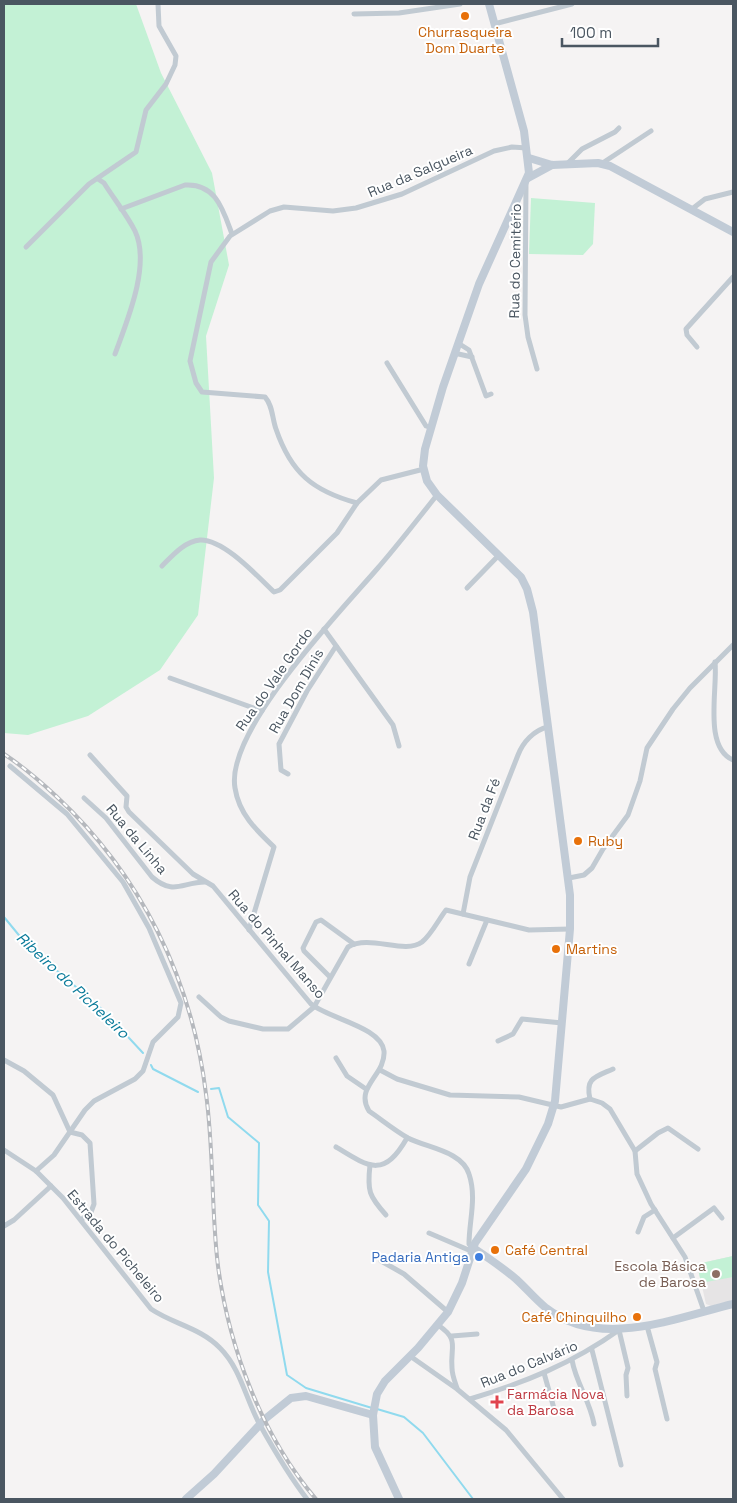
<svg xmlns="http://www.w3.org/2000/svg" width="737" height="1503" font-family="'Space Grotesk',sans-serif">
<rect width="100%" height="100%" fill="#f5f3f3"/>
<polygon fill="#e6e4e5" points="733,1256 733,1300 711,1306 706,1304 697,1264"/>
<g fill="#c3f1d5">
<polygon points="4,4 136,4 161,73 212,173 229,265 206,336 214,478 198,615 160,670 88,716 28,735 4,733"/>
<polygon points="531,198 595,203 593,244 583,255 529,254"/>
<polygon points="733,1256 733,1277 701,1283 697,1264"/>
</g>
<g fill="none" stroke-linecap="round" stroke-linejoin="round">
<g stroke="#90daee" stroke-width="2">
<polyline points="4,917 27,945 104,1011 143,1053"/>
<polyline points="151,1065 153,1069 198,1092"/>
<polyline points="211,1089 219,1088 228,1117 259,1143 258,1205 269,1221 268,1272 287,1375 306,1388 372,1408"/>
<polyline points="377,1409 404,1417 423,1433 473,1499"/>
</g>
<g stroke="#c1cad2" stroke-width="5">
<polyline points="354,14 399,13 460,4"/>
<polyline points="494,24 572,4"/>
<polyline points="568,163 582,149 615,132 619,128"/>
<polyline points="601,164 651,131"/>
<path d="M98,179L104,183C114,199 127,215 135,231C151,265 127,321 115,354"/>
<polyline points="526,183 525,315 528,337 537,369"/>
<path d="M121,209L185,185C216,183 223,210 232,234"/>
<polyline points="692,209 705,199 733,192"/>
<polyline points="26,247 89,184 136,152 146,110 166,84 175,65 176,56 159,26 158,4"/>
<polyline points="458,343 469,350 486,396 491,394"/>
<polyline points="697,347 687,335 686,329 733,277"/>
<polyline points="454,353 472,357"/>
<polyline points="387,363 426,426 432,428"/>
<path d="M357,503C313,491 291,473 276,429C272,418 273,406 265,397L202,392L196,383L190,361L211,262L230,236L270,211L284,207L333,211L356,208L402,194L494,151L512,147L527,148"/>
<path d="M162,566C172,556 185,541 200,540C224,539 258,577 274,592L280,590L337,533L357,503L381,480L424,469"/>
<polyline points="467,588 499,555"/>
<polyline points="324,629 393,725 399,746"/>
<path d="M715,662C718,689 703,747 733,760"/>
<polyline points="170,678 262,711"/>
<path d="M90,755L127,796L126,807L129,812L193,874L213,886L311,1004C330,1019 381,1027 384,1051C386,1075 354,1087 369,1111C382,1120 394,1130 408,1138C427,1148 462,1151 469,1174C477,1198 469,1221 469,1244L472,1247"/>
<polyline points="10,766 67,814 123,882 149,928 181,1003 178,1017 153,1042 143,1071 135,1079 94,1101 85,1110 54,1155 36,1171"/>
<polyline points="288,774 281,770 279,744 307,691 336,646"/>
<path d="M84,798L106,818L152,877C174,896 182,882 205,882"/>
<polyline points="569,878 584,875 592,868 603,849 628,815 640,781 647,748 673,709 690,688 733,645"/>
<path d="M463,914L470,877L518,755C523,742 534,730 548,727"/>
<path d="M249,930L274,847C256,830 239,814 235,788C225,731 340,612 377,569C398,545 417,520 437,495"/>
<polyline points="469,964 487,920"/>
<polyline points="330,977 304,951 303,948 316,922 321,920 354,944"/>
<path d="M199,997L221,1017L229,1021L263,1029H288L314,1007L348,947C370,934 404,955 422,942C431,935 439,919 446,910L529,930L570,929"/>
<polyline points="498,1041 513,1034 522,1019 562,1023"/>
<polyline points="336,1058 347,1076 366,1089"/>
<polyline points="4,1060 24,1071 53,1095 70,1132 82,1135 90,1143 94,1204 91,1212 81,1220"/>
<polyline points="380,1070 397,1079 450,1095 519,1097 561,1107 590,1099 602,1103 610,1109 635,1151 637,1174 651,1204 685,1257 704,1311"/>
<path d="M590,1099C585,1078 595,1077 613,1069"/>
<path d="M336,1147C370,1168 384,1178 407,1138"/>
<path d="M4,1150L36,1171L63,1198L151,1309C173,1324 201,1328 220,1348C241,1369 246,1400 260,1425C274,1450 290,1477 307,1499"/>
<polyline points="635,1151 658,1133 668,1128 698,1149"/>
<path d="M370,1165C367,1191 369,1196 386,1215"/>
<polyline points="4,1226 14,1220 51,1186"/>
<polyline points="638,1232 644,1217 655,1210"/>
<polyline points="429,1233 471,1251"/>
<polyline points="673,1238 714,1208 722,1218"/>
<polyline points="381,1261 404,1274 448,1312"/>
<path d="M438,1325C460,1340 450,1346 452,1368C452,1375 455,1382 457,1388"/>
<polyline points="647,1326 657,1362 655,1369 667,1419"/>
<polyline points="452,1336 477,1334"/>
<polyline points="592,1350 621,1465"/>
<polyline points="410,1356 457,1389 506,1430 563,1499"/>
<path d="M572,1360C576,1383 590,1401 594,1424"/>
<polyline points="544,1373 555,1412"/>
<path d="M470,1399C524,1383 573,1363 619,1330L628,1368L626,1375L627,1396"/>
</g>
<g stroke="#c1cbd6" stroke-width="8">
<polyline points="529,158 552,165 598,163 610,166 733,232"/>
<polyline points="528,178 552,165"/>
<path d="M472,1247C487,1257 502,1267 516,1279C526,1288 535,1299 546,1308C600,1350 675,1318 733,1304"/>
<polyline points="186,1499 214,1474 265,1419 291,1398 306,1396 373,1415"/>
<polyline points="399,1499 375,1447 373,1415 377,1394 385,1381 418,1348 448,1312 462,1283 475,1243 526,1169 548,1124 555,1101 570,929 570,895 533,612 527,589 521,577 437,495 427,481 423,466 425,449 443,387 479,284 529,173 524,131 489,4"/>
</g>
<g stroke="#b5b8bd" stroke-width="4">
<path id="rail" d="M4,754C22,766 40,781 56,796C141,875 192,979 206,1094C214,1151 211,1209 218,1266C229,1348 262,1436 316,1499"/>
</g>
<use href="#rail" stroke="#fff" stroke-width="2" stroke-dasharray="5.5" stroke-linecap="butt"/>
</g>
<g fill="#e8710a" stroke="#fff" stroke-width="2">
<circle cx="465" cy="16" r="5"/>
<circle cx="578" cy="841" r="5"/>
<circle cx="556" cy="949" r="5"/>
<circle cx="495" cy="1250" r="5"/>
<circle cx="637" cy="1317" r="5"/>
</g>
<circle fill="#3f7fe0" stroke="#fff" stroke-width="2" cx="479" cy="1257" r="5"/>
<circle fill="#8d6e63" stroke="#fff" stroke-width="2" cx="716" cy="1274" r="5"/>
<path fill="#e0444e" stroke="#fff" stroke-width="2" d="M494.5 1394.5h5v5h5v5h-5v5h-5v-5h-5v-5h5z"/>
<g text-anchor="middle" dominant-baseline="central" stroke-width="4" stroke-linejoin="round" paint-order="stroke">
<g font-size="14" fill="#c56008" stroke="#fff" text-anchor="start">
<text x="465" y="32" text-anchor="middle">Churrasqueira<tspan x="465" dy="16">Dom Duarte</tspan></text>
<text x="588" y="841">Ruby</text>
<text x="566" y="949">Martins</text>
<text x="505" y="1250">Café Central</text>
<text x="627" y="1317" text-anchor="end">Café Chinquilho</text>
</g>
<g font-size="14" fill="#4a5661" stroke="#fff">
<text transform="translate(420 171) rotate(-23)">Rua da Salgueira</text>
<text transform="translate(515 261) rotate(-89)">Rua do Cemitério</text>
<text transform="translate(274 679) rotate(-55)">Rua do Vale Gordo</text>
<text transform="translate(296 691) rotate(-60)">Rua Dom Dinis</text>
<text transform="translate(484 809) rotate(-69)">Rua da Fé</text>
<text transform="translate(137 839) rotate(50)">Rua da Linha</text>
<text transform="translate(277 944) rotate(49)">Rua do Pinhal Manso</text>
<text transform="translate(116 1246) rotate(50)">Estrada do Picheleiro</text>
<text transform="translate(529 1364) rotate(-22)">Rua do Calvário</text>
</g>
<g font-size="14" fill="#366cbe" stroke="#fff" text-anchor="end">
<text x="469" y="1257">Padaria Antiga</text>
</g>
<g font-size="14" fill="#785e54" stroke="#fff" text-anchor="end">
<text x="706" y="1266">Escola Básica<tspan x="706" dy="16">de Barosa</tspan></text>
</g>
<g font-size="14" fill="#be3a42" stroke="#fff" text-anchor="start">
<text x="507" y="1394">Farmácia Nova<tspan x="507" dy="16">da Barosa</tspan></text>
</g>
<g font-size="15" font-style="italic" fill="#0c7c9b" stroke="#fff">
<text transform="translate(73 985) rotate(43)">Ribeiro do Picheleiro</text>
</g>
</g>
<rect width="737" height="1503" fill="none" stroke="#4a5661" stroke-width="10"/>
<path d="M562 38v8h96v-8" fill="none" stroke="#4a5661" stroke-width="2.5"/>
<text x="570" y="38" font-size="15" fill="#4a5661" stroke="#ffffff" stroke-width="4" paint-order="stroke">100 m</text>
</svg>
